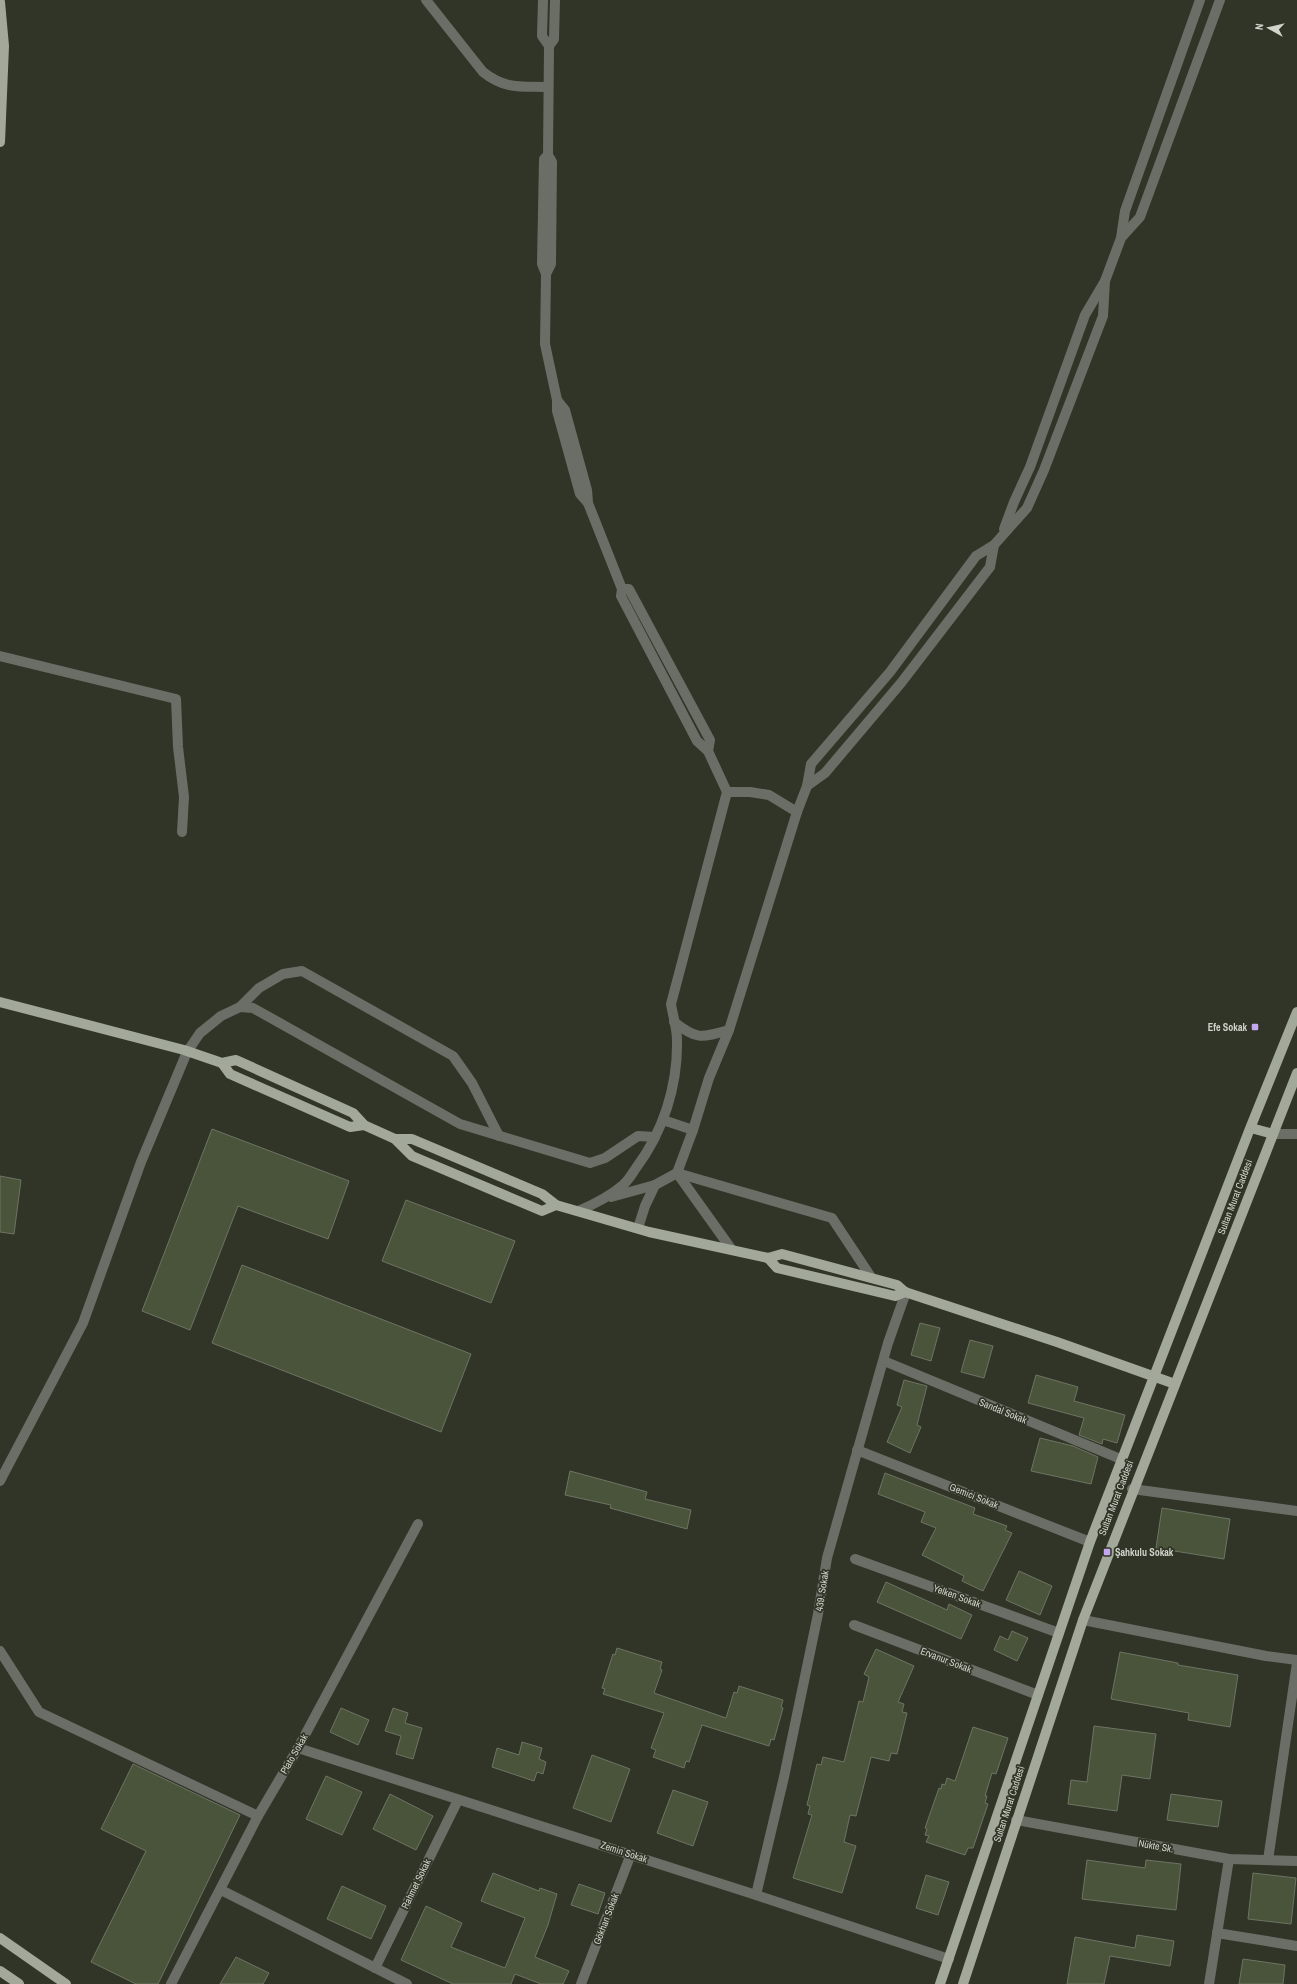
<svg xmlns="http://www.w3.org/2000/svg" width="1297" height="1984" font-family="'Archivo Narrow',sans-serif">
<rect width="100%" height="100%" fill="#303527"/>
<g fill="#4a543a" stroke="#6e7464">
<polygon points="212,1129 349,1181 328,1239 238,1206 190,1330 142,1311"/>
<polygon points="0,1176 21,1180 14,1234 0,1232"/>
<polygon points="406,1200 515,1241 491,1303 382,1261"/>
<polygon points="242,1265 471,1354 441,1432 212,1343"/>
<polygon points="920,1323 940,1328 931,1361 911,1355"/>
<polygon points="970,1340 993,1346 984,1378 961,1372"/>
<polygon points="1036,1375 1078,1387 1074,1401 1125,1415 1117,1443 1103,1439 1102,1444 1079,1435 1084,1418 1028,1403"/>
<polygon points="904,1380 927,1386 917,1425 921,1427 910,1453 887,1442 902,1407 897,1405"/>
<polygon points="1040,1438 1073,1446 1098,1457 1091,1484 1031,1471"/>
<polygon points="570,1471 647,1492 645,1499 691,1510 687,1529 610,1508 611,1505 565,1495"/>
<polygon points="885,1473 975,1508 973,1514 1007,1526 1005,1530 1012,1533 983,1591 962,1581 964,1576 922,1555 936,1528 921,1522 925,1512 878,1494"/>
<polygon points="1162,1508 1230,1519 1224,1559 1156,1548"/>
<polygon points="1019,1571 1052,1586 1040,1615 1006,1600"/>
<polygon points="886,1582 947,1610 949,1604 972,1615 961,1639 877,1602"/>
<polygon points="1012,1631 1028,1638 1017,1661 994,1650 1000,1636 1008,1640"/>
<polygon points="617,1648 662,1662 660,1669 662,1670 654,1693 726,1718 734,1692 737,1693 739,1686 783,1700 781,1707 783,1708 774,1740 771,1739 769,1746 702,1725 689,1762 686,1761 684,1768 653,1757 656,1750 651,1748 664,1713 603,1694 605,1689 602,1688 613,1654 615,1655"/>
<polygon points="876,1649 914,1666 898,1702 904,1704 902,1712 907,1713 897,1754 891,1753 889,1761 871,1757 856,1816 850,1815 844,1842 856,1846 842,1893 793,1878 812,1815 808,1814 810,1806 807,1805 817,1764 821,1765 823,1757 844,1762 859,1701 863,1702 869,1677 864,1674"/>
<polygon points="1120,1652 1178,1663 1178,1665 1238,1675 1230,1727 1188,1720 1189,1713 1111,1699"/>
<polygon points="341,1708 369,1720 358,1745 330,1732"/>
<polygon points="393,1708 408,1713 405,1723 422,1728 413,1759 396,1754 401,1736 385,1731"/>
<polygon points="1094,1726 1156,1734 1150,1779 1122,1775 1117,1811 1068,1804 1071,1780 1087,1782"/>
<polygon points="973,1727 1008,1738 996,1774 992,1773 985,1796 987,1796 985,1803 988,1804 973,1848 968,1848 965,1855 926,1842 929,1836 925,1835 927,1829 925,1828 939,1788 941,1789 942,1784 945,1785 947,1778 955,1781"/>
<polygon points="522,1742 542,1748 539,1759 546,1762 543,1774 537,1772 534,1781 492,1767 497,1748 519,1755"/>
<polygon points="592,1755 630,1769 611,1822 573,1808"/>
<polygon points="133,1764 240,1815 158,1984 136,1984 91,1962 146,1851 101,1829"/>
<polygon points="326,1776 362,1792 342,1835 306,1819"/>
<polygon points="673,1790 708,1802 693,1846 657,1833"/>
<polygon points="390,1794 433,1816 416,1850 373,1829"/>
<polygon points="1171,1794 1222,1801 1218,1827 1167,1820"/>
<polygon points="1087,1860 1145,1868 1146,1860 1181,1864 1176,1910 1082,1899"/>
<polygon points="493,1873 539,1891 540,1888 557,1894 548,1925 535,1957 569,1971 563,1984 541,1984 515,1974 511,1984 453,1984 401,1960 426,1906 462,1923 451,1947 505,1968 525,1918 481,1901"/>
<polygon points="1253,1873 1296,1878 1291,1924 1248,1919"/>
<polygon points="926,1875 949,1882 938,1915 916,1908"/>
<polygon points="579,1884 605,1893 598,1914 571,1905"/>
<polygon points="342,1886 386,1906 371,1939 327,1919"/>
<polygon points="1137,1935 1174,1941 1170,1966 1110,1956 1104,1984 1067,1984 1075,1937 1135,1948"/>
<polygon points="236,1957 269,1973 263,1984 220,1984"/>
<polygon points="1243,1959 1285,1965 1283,1984 1239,1984"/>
</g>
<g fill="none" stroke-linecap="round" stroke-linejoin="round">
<g stroke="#6b6e67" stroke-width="10">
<path d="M426,0L483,72C506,90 521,86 548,87"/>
<polyline points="543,0 542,36 549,46"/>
<path d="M548,155L544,159L542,264L546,274L545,344L557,400V411L580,494L588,503L622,589L621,596L697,741L708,751L727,792L671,1004C673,1016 677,1029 677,1040C678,1086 663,1132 636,1168C632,1174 628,1181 623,1185C609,1197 595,1204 578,1211"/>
<polyline points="1121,238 1140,217 1220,0"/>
<polyline points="546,274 551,264 552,162 548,155 549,46 554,39 555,0"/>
<polyline points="557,400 565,410 587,490 588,503"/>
<polyline points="1004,529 1014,502 1030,467 1085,315 1105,281 1121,238 1125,211 1200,0"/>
<polyline points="622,589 629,589 710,740 708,751"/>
<polyline points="0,656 176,699 178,747 184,797 182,832"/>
<polyline points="807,786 825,773 901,683 990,567 994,545"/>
<polyline points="727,792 750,792 769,795 797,812 807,786 811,764 890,672 976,556 994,545 1027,508 1044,470 1103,316 1105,281"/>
<polyline points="240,1007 259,988 283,974 302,971 453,1056 472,1083 499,1136"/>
<path d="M674,1022C697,1040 701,1038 729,1030L797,812"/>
<polyline points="663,1120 693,1130 677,1173 732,1250"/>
<polyline points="693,1130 709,1078 729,1030"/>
<polyline points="1273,1134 1297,1134"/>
<polyline points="611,1197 655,1185 677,1173 832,1218 871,1277"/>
<polyline points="638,1228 645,1206 655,1185"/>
<polyline points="884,1361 1123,1460"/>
<polyline points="857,1450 1090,1542"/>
<polyline points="0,1481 83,1323 141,1162 187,1052 200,1033 221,1016 240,1007 253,1008 460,1124 590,1163 605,1158 638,1136 655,1137"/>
<polyline points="1132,1489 1297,1511"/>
<polyline points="855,1559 1059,1633"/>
<polyline points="1083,1620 1266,1656 1297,1660"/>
<polyline points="854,1625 1038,1695"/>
<polyline points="0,1651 39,1712 258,1816"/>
<polyline points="298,1748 756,1895 949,1959"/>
<polyline points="1016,1820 1229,1859 1297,1861"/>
<polyline points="1268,1860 1297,1663"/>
<polyline points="221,1890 407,1984"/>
<polyline points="756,1895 784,1777 818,1614 827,1558 888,1343 906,1292"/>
<polyline points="1217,1933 1297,1946"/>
<polyline points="375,1968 458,1800"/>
<polyline points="171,1984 258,1816 298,1748 418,1524"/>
<polyline points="581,1984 631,1854"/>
<polyline points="1209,1984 1229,1859"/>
</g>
<g stroke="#a2a89a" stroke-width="10">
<polyline points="0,2 4,46 0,142"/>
<polyline points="0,1002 184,1050 222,1063 236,1060 353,1113 364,1125 395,1139 412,1156 542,1211 556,1205"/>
<polyline points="222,1063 230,1074 350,1127 364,1125"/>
<polyline points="1251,1128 1273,1134"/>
<polyline points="395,1139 412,1139 542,1194 556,1205 649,1232 768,1258 782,1254 897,1285 905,1292 1057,1342 1175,1384"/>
<polyline points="768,1258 777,1268 895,1296 905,1292"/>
<polyline points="0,1938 66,1984"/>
<polyline points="0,1971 19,1984"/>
<polyline points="940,1984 1090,1542 1249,1131 1297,1012"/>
<polyline points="963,1984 1083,1620 1297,1073"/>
</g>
</g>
<g fill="#c4a7f1" stroke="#303527" stroke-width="1.5">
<rect x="1251" y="1023" width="8" height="8" rx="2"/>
<rect x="1103" y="1548" width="8" height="8" rx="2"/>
</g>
<g text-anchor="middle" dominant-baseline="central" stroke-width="3.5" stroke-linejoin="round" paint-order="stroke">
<g font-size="10" font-weight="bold" fill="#d0d4cb" stroke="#303527" text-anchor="end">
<text x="1247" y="1027">Efe Sokak</text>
<text x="1115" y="1552" text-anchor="start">Şahkulu Sokak</text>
</g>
<g font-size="10" fill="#d0d4cb" stroke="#303527">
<text transform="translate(1235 1197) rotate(-69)">Sultan Murat Caddesi</text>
<text transform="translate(1003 1411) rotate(22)">Sandal Sokak</text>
<text transform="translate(974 1496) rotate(22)">Gemici Sokak</text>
<text transform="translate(1116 1498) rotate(-69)">Sultan Murat Caddesi</text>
<text transform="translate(822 1591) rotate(-81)">439. Sokak</text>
<text transform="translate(957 1596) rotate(20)">Yelken Sokak</text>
<text transform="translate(946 1660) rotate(21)">Ervanur Sokak</text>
<text transform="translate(294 1754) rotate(-60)">Plato Sokak</text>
<text transform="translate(1009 1804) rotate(-72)">Sultan Murat Caddesi</text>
<text transform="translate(1156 1846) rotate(10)">Nükte Sk.</text>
<text transform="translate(624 1852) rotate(18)">Zemin Sokak</text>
<text transform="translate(416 1884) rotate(-64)">Rahmet Sokak</text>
<text transform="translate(606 1919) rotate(-69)">Gökhan Sokak</text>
</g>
</g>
<g transform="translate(1269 28) rotate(278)" stroke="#303527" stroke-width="3" paint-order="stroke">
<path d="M0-3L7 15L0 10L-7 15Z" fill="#d0d4cb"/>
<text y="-6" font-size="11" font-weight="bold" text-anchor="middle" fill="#d0d4cb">N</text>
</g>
</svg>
